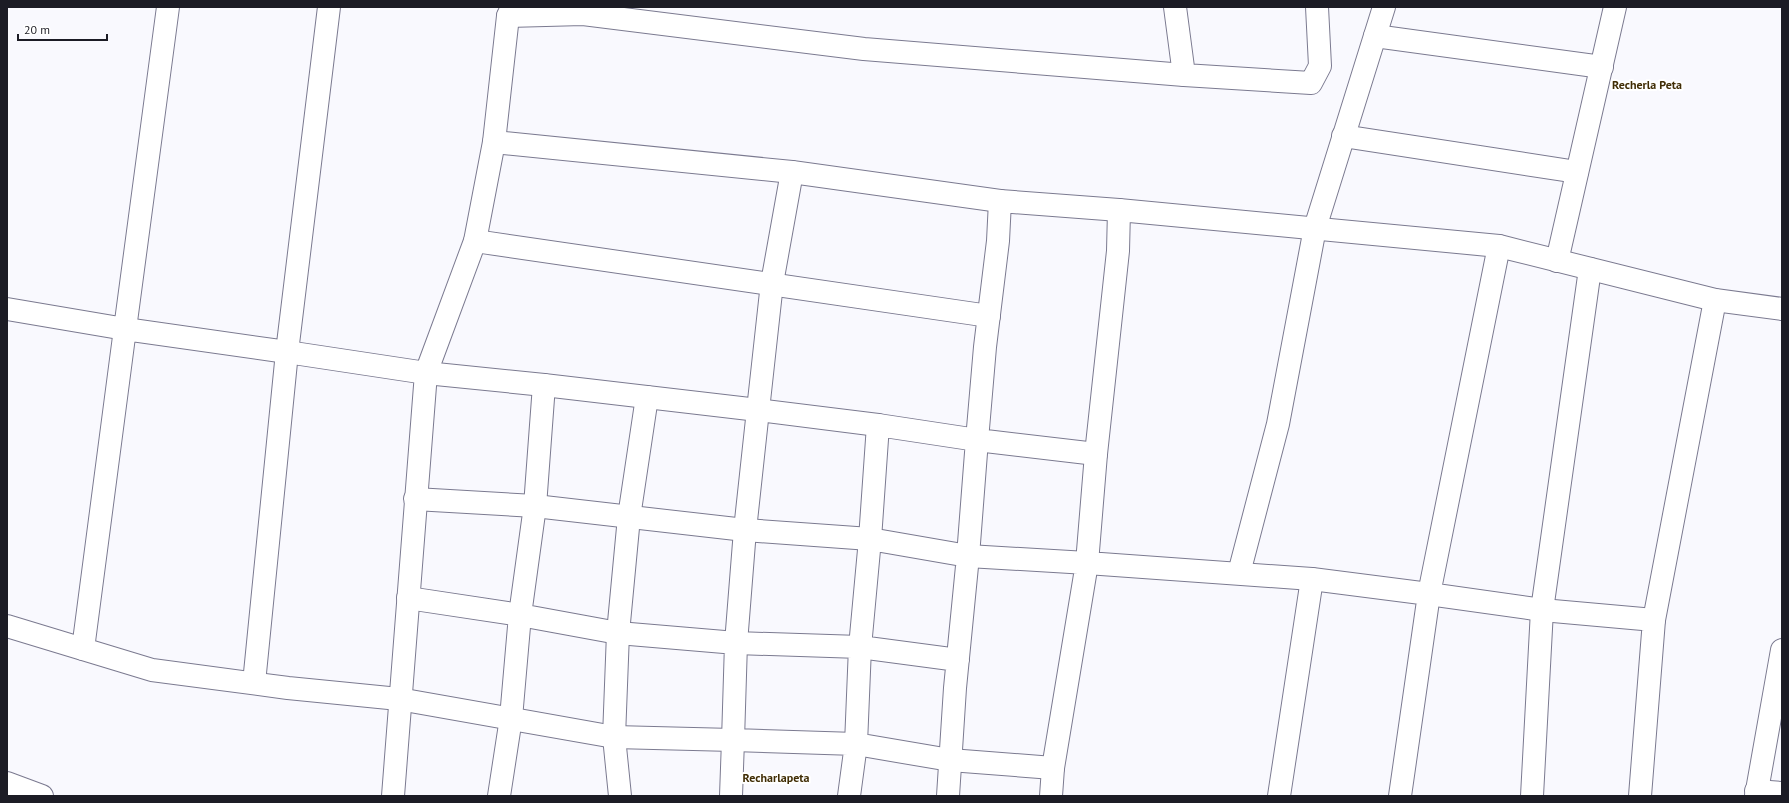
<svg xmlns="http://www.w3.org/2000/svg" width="1789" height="803" font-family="'PT Sans',sans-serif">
<rect width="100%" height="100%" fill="#f9f9fe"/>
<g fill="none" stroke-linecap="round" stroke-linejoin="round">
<g stroke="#7b7a90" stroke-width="24">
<g id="street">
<polyline points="1175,7 1184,75 1311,83 1320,66 1317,7"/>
<polyline points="508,16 583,14 864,49 1184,75"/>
<polyline points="1375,36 1602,67"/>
<polyline points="1343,136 1577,172"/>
<polyline points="494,142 792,172 1000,201"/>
<polyline points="475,241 989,316"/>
<polyline points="1499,246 1429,594 1542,610 1654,620 1640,796"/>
<polyline points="1557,261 1615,7"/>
<polyline points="7,309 125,329 168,7"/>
<polyline points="544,385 535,506 520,615 618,633 736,643 733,740 856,744 849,796"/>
<polyline points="878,425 758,410 745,530 736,643 860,647 856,744 950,760 1053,768"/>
<polyline points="1096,454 977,440 985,347 998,241 1000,201 1119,210"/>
<polyline points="415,499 535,506 745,530 870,539 878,425 977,440 968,556 1087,563 1053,768 1051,796"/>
<polyline points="1239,573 1278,424 1315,228 1384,7"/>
<polyline points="408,598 520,615 511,718 499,796"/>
<polyline points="1654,620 1715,300"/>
<polyline points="7,626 152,670 288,688 399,699 614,737 733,740 731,796"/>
<polyline points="83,649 125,329 287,352 329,7"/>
<polyline points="254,683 287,352 426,373 544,385 758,410 772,283 792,172"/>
<polyline points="7,783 42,796"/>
<polyline points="1756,791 1782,793"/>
<polyline points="620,796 614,737 618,633 629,517 647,397"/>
<polyline points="948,796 955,688 968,556 870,539 860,647 958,660"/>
<polyline points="1279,796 1312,579"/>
<polyline points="1400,796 1429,594 1312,579 1087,563 1096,454 1118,251 1119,210 1499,246 1715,300 1782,309"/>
<polyline points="1532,796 1542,610 1590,269"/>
<polyline points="1756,796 1782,650"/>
</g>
</g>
<g stroke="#7b7a90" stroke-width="24">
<polyline id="secondary" points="393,796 426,373 475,241 494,142 508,16 512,7"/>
</g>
<use href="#street" stroke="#fff" stroke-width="22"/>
<use href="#secondary" stroke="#fff" stroke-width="22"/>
</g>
<g text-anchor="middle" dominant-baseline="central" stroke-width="4" stroke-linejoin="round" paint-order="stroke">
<g font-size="12" font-weight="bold" fill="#402d05" stroke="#fff">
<text x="1647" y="84">Recherla Peta</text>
<text x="776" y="777">Recharlapeta</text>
</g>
</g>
<rect width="1789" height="803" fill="none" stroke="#1c1c25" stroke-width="16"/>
<path d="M18 34v6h89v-6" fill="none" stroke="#1c1c25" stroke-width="2"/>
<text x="24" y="34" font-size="12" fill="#1c1c25" stroke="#ffffff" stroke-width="3" paint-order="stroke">20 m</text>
</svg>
